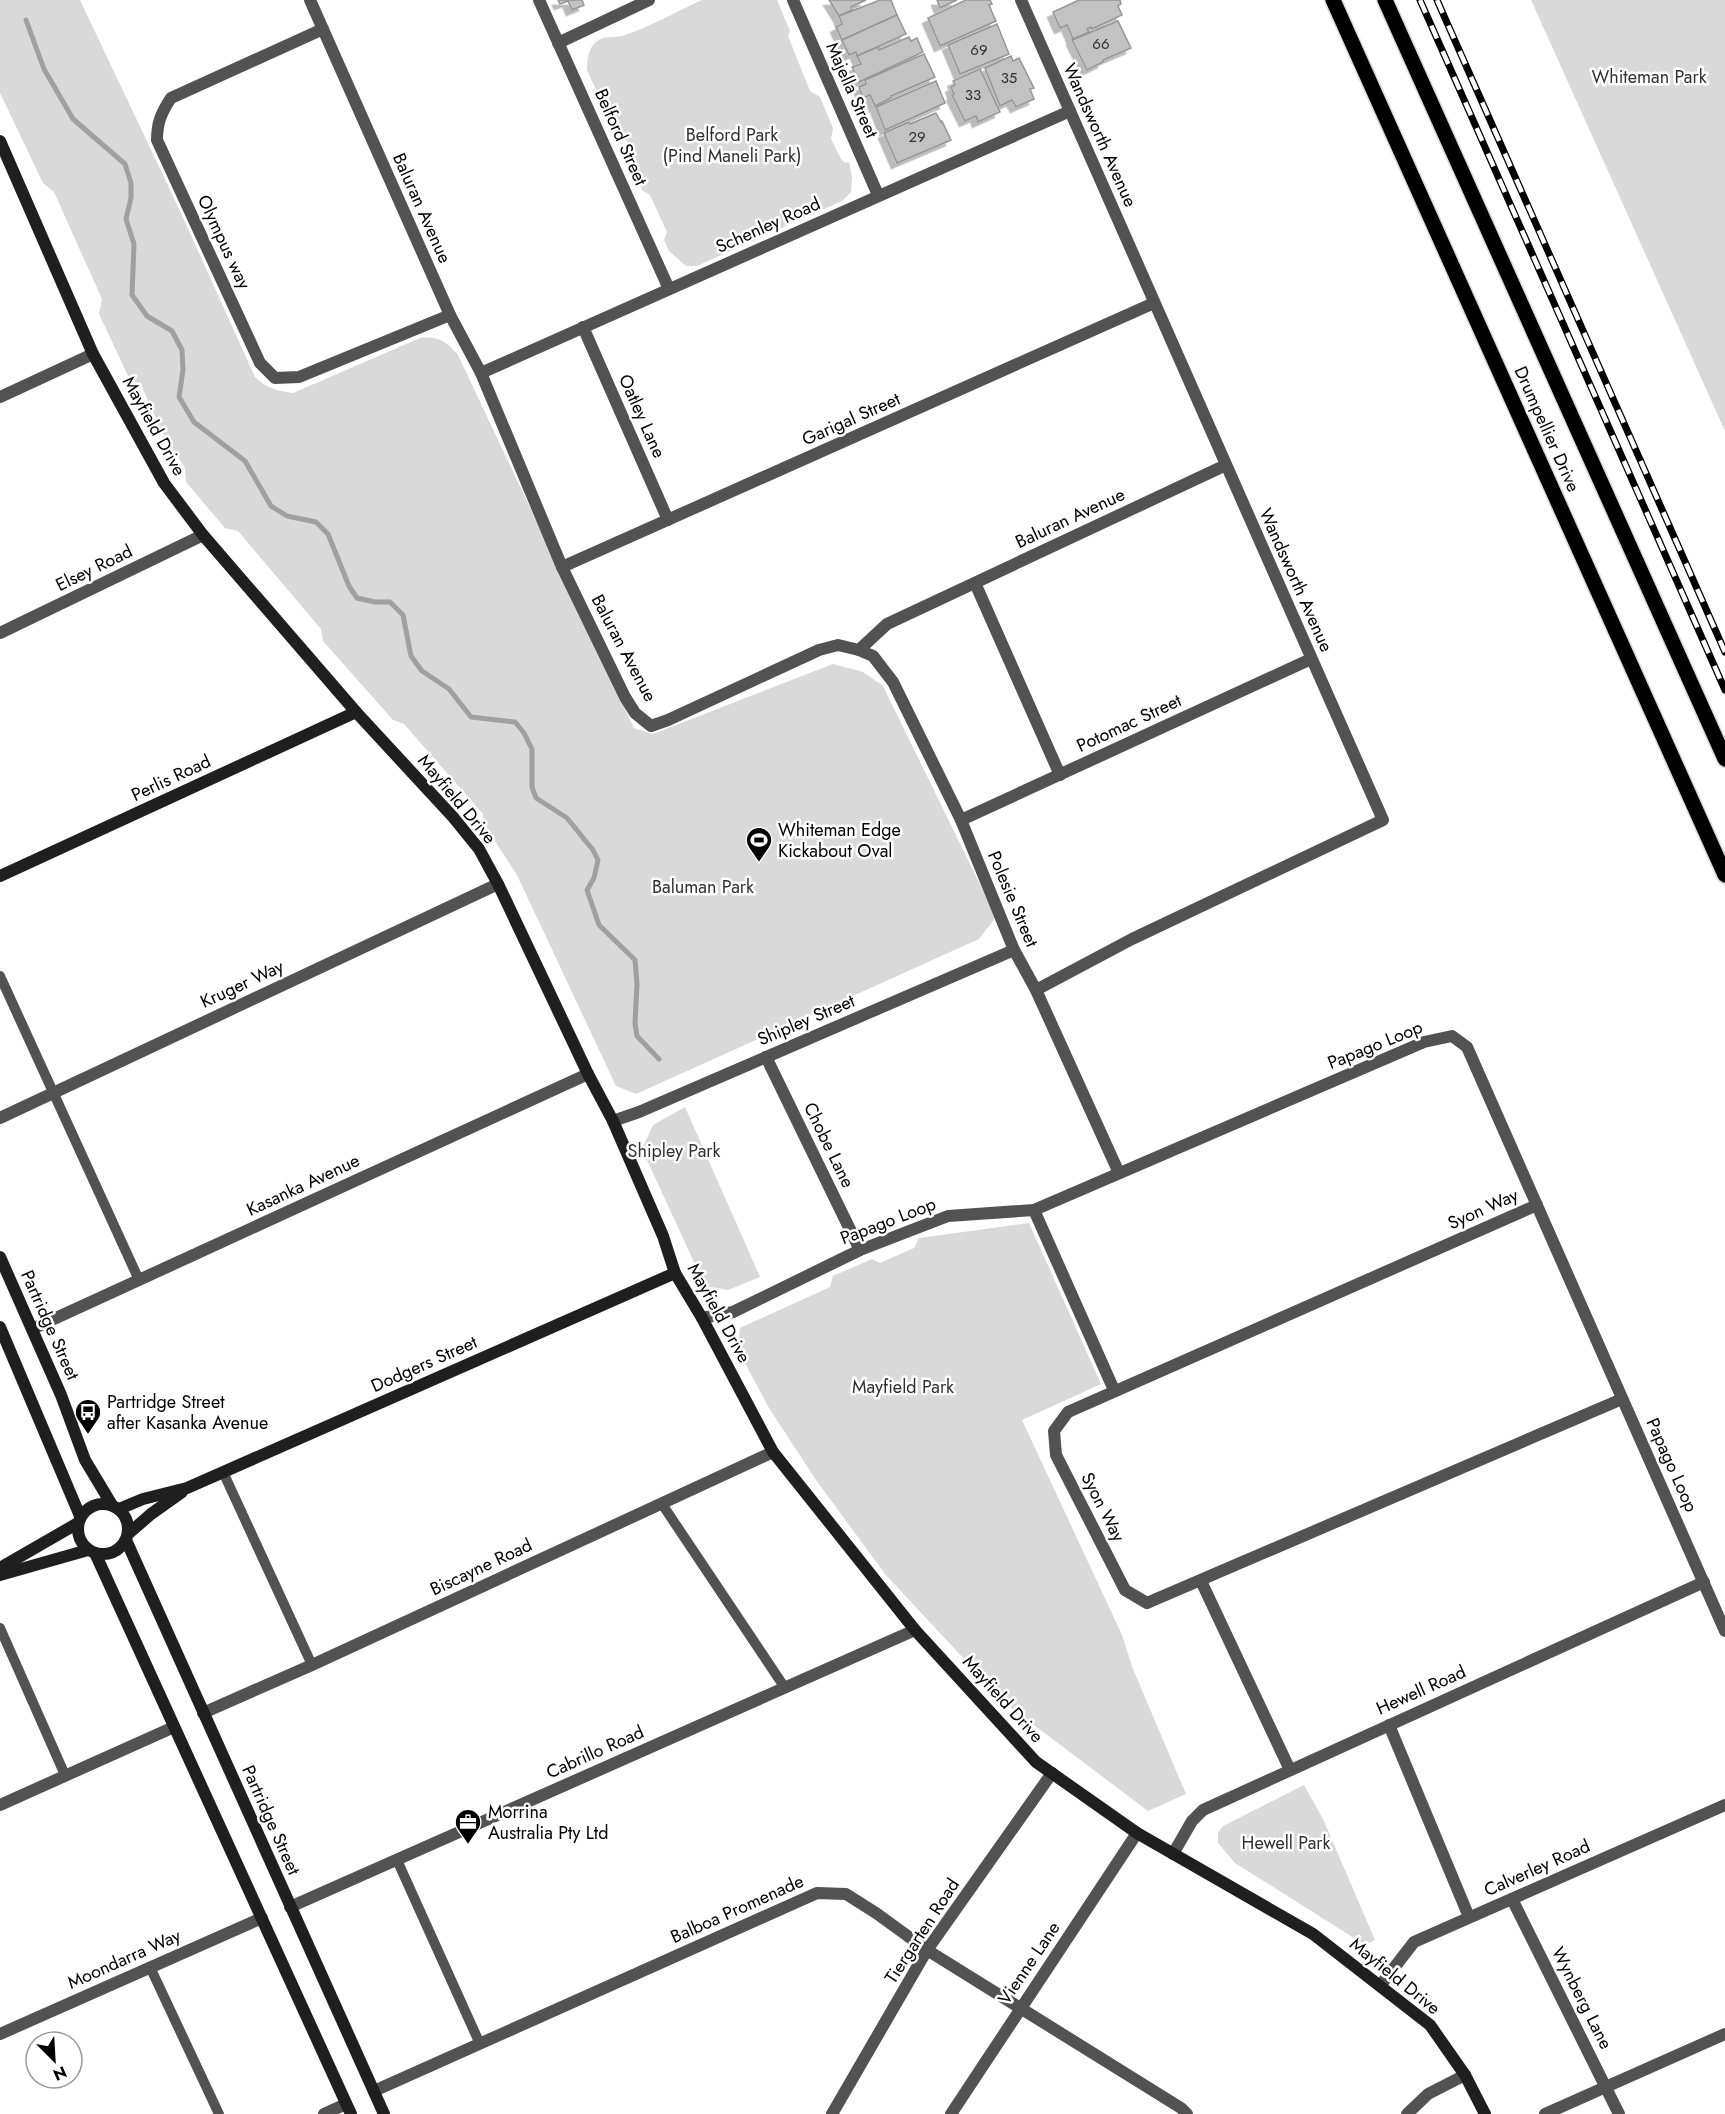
<svg xmlns="http://www.w3.org/2000/svg" width="1725" height="2114" font-family="Jost,sans-serif">
<defs>
<filter id="shadow"><feDropShadow dx="-5.5" dy="5.5" stdDeviation="0" flood-color="#0004"/></filter>
</defs>
<rect width="100%" height="100%" fill="#fff"/>
<g fill="#d9d9d9">
<path d="M0,0H80L180,211L255,377C267,389 278,391 293,393L420,338C438,336 446,341 458,355L634,728L653,734L833,664L863,672L883,686L996,917L979,939L636,1094L616,1086L517,875L484,824L483,814L404,724L393,720L323,641L321,629L238,531L225,528L186,482L185,468L163,434L142,387L130,380L99,314L102,299L54,192L43,183L0,93Z"/>
<path d="M702,0H777L790,31L788,36L810,91L820,97L833,128L831,139L841,159L845,163L849,162L852,177L851,192L842,201L697,266H686L669,251L664,240L667,232L650,195L642,190L637,178L639,169L616,118L608,116L587,70C587,62 588,50 594,44C603,34 615,39 625,35C651,26 676,12 702,0Z"/>
<polygon points="1531,0 1725,0 1725,431"/>
<polygon points="685,1107 760,1277 728,1290 705,1286 642,1149 653,1125"/>
<polygon points="1029,1223 1101,1384 1022,1420 1122,1635 1133,1669 1186,1794 1148,1811 1006,1704 885,1574 816,1480 769,1408 738,1350 740,1328 830,1287 833,1276 872,1259 880,1263 914,1248 919,1238"/>
<polygon points="1304,1785 1323,1819 1375,1940 1365,1945 1235,1863 1218,1843 1218,1833 1223,1826"/>
</g>
<g fill="none" stroke-linecap="round" stroke-linejoin="round">
<polyline stroke="#a0a0a0" stroke-width="5" points="26,20 44,69 73,119 125,164 131,183 131,198 126,219 134,244 132,295 147,316 172,331 182,350 183,370 179,397 194,422 245,461 271,506 287,516 316,522 328,534 349,586 357,598 375,602 390,602 403,615 411,656 422,671 449,689 471,717 515,722 524,733 532,749 532,787 536,798 567,818 593,850 598,860 594,878 587,890 599,925 635,960 637,984 635,1023 637,1036 659,1059"/>
</g>
<g fill="#c2c2c2" stroke="#969696" stroke-width="1.5" filter="url(#shadow)">
<polygon points="558,0 582,0 584,5 572,10 568,1 560,4"/>
<polygon points="829,0 866,0 851,7 852,10 839,16"/>
<polygon points="880,0 891,0 897,15 842,40 836,27 842,24 839,16"/>
<polygon points="937,0 957,0 940,8"/>
<polygon points="966,0 990,0 992,4 989,5 996,21 940,46 928,18"/>
<polygon points="1079,0 1120,0 1121,4 1118,6 1122,15 1092,29 1091,27 1087,29 1089,32 1073,39 1067,25 1060,28 1053,12"/>
<polygon points="897,15 906,34 857,56 856,52 849,55 842,40"/>
<polygon points="1118,21 1131,48 1103,60 1103,62 1087,70 1072,40"/>
<polygon points="997,24 1009,54 960,74 948,45"/>
<polygon points="909,37 911,41 917,38 923,52 859,82 852,67 861,64 857,56 878,47 879,50"/>
<polygon points="924,54 935,77 891,96 891,98 875,106 870,95 863,98 859,87 866,84 865,80"/>
<polygon points="1011,56 1013,61 1019,58 1034,88 1030,89 1034,99 1016,107 1012,100 1000,106 985,68"/>
<polygon points="980,69 1000,112 978,122 976,116 965,121 952,95 954,94 951,87 955,85 953,81"/>
<polygon points="936,81 945,103 885,130 876,107"/>
<polygon points="936,113 941,122 942,121 951,140 897,163 884,133 909,122 910,124"/>
</g>
<g fill="none" stroke-linecap="round" stroke-linejoin="round">
<g stroke="#dbdbdb" stroke-width="18">
<g id="primary">
<polyline points="1333,0 1725,875"/>
<polyline points="1385,0 1725,759"/>
</g>
</g>
<g stroke="#525252" stroke-width="10">
<polyline points="0,976 139,1280"/>
<polyline points="223,1472 312,1665"/>
<polyline points="662,1504 785,1688"/>
<polyline points="0,1628 65,1775"/>
<polyline points="397,1860 480,2044"/>
<polyline points="150,1967 219,2114"/>
</g>
<g stroke="#525252" stroke-width="12">
<polyline points="310,0 450,315 481,373 562,567 625,697 635,713 651,726 668,720 819,650 838,645 859,650 887,624 1226,465"/>
<polyline points="539,0 669,289"/>
<polyline points="793,0 878,195"/>
<polyline points="1021,0 1383,820 1132,939 1036,990"/>
<path d="M323,29L171,98C161,113 157,123 157,140L260,363L275,378L299,377L450,315"/>
<polyline points="558,43 649,0"/>
<polyline points="583,327 668,520"/>
<polyline points="481,373 1070,111"/>
<polyline points="0,397 93,354"/>
<polyline points="562,567 1154,303"/>
<polyline points="975,583 1060,775"/>
<polyline points="0,633 203,535"/>
<polyline points="859,650 873,656 893,682 961,820 1014,950 1036,990 1119,1173"/>
<polyline points="961,820 1311,659"/>
<polyline points="766,1057 860,1250"/>
<polyline points="0,1118 498,884"/>
<polyline points="613,1121 639,1112 1014,950"/>
<polyline points="1537,1205 1068,1412 1054,1431 1056,1455 1125,1590 1147,1603 1622,1399"/>
<polyline points="1034,1210 1114,1390"/>
<polyline points="702,1318 733,1312 860,1250 948,1216 1034,1210 1424,1042 1452,1036 1467,1047 1725,1631"/>
<polyline points="32,1329 588,1074"/>
<polyline points="1201,1581 1290,1770"/>
<polyline points="203,1713 312,1665 773,1452"/>
<polyline points="1389,1725 1469,1917"/>
<polyline points="0,1805 174,1727"/>
<polyline points="1173,1854 1192,1821 1203,1810 1704,1582"/>
<polyline points="1512,1899 1619,2114"/>
<polyline points="290,1907 915,1630"/>
<polyline points="1380,1986 1414,1942 1725,1805"/>
<polyline points="0,2034 262,1918"/>
<polyline points="374,2091 817,1893 846,1894 876,1913 927,1950 1181,2108 1187,2114"/>
<polyline points="324,2114 346,2104"/>
<polyline points="832,2114 927,1950 1052,1773"/>
<polyline points="951,2114 1137,1833"/>
<polyline points="1407,2114 1428,2094 1465,2075"/>
<polyline points="1545,2114 1725,2034"/>
</g>
<g stroke="#1f1f1f" stroke-width="12">
<polyline points="0,141 93,354 164,483 203,535 356,712 453,817 479,849 498,884 588,1074 613,1121 663,1236 675,1273 702,1318 773,1452 915,1630 1036,1762 1137,1833 1313,1934 1430,2025 1465,2075 1485,2114"/>
<polyline points="0,876 356,712"/>
<polyline points="0,1257 61,1395 85,1460 112,1505"/>
<polyline points="0,1327 80,1516"/>
<circle cx="103" cy="1529" r="25"/>
<polyline points="119,1509 143,1499 187,1488 675,1273"/>
<polyline points="128,1534 151,1514 182,1492"/>
<polyline points="126,1540 384,2114"/>
<polyline points="95,1553 351,2114"/>
<polyline points="0,1568 78,1523"/>
<polyline points="0,1575 88,1550"/>
</g>
<use href="#primary" stroke="#000" stroke-width="15"/>
<g stroke="#000" stroke-width="7">
<g id="rail">
<polyline points="1420,0 1725,690"/>
<polyline points="1437,0 1725,652"/>
</g>
</g>
<use href="#rail" stroke="#fff" stroke-width="4.5" stroke-dasharray="14" stroke-linecap="butt"/>
</g>
<defs>
<g id="stadium-pin" transform="scale(1.35)"><path d="M0 17L-7.5 6A9.5 9.5 0 1 1 7.5 6Z" fill="#000" stroke="#fff"/><path d="M0-5a6.5 5 0 1 0 0 10a6.5 5 0 1 0 0-10ZM-3.5-1.8h7v3.6h-7Z" fill="#fff"/></g>
<g id="bus-pin" transform="scale(1.35)"><path d="M0 17L-7.5 6A9.5 9.5 0 1 1 7.5 6Z" fill="#000" stroke="#fff"/><path d="M-5-6H5V4H4V6H2V4H-2V6H-4V4H-5ZM-3.5-4V0h7V-4ZM-3.5 1.2v1.5H-2V1.2ZM2 1.2v1.5H3.5V1.2Z" fill="#fff"/></g>
<g id="office-pin" transform="scale(1.35)"><path d="M0 17L-7.5 6A9.5 9.5 0 1 1 7.5 6Z" fill="#000" stroke="#fff"/><path d="M-6-3h4V-5.5h4V-3h4V5H-6ZM-1-4.5V-3h2v-1.5ZM-6 0V1H6V0Z" fill="#fff"/></g>
</defs>
<g fill-rule="evenodd">
<use href="#stadium-pin" x="759" y="840"/>
<use href="#bus-pin" x="88" y="1412"/>
<use href="#office-pin" x="468" y="1822"/>
</g>
<g text-anchor="middle" dominant-baseline="central" stroke-width="5" stroke-linejoin="round" paint-order="stroke">
<g font-size="15" fill="#303030">
<text x="1101" y="44">66</text>
<text x="979" y="50">69</text>
<text x="1009" y="78">35</text>
<text x="973" y="95">33</text>
<text x="917" y="137">29</text>
</g>
<g font-size="18" fill="#303030" stroke="#fff">
<text x="1649" y="77">Whiteman Park</text>
<text x="732" y="135">Belford Park<tspan x="732" dy="21">(Pind Maneli Park)</tspan></text>
<text x="703" y="887">Baluman Park</text>
<text x="674" y="1151">Shipley Park</text>
<text x="903" y="1387">Mayfield Park</text>
<text x="1286" y="1843">Hewell Park</text>
</g>
<g font-size="18" fill="#000" stroke="#fff">
<text transform="translate(852 90) rotate(66)">Majella Street</text>
<text transform="translate(1100 135) rotate(66)">Wandsworth Avenue</text>
<text transform="translate(621 137) rotate(66)">Belford Street</text>
<text transform="translate(422 208) rotate(66)">Baluran Avenue</text>
<text transform="translate(768 225) rotate(-24)">Schenley Road</text>
<text transform="translate(224 242) rotate(65)">Olympus way</text>
<text transform="translate(642 416) rotate(66)">Oatley Lane</text>
<text transform="translate(851 419) rotate(-24)">Garigal Street</text>
<text transform="translate(154 426) rotate(61)">Mayfield Drive</text>
<text transform="translate(1547 429) rotate(66)">Drumpellier Drive</text>
<text transform="translate(1070 518) rotate(-25)">Baluran Avenue</text>
<text transform="translate(94 568) rotate(-26)">Elsey Road</text>
<text transform="translate(1296 580) rotate(66)">Wandsworth Avenue</text>
<text transform="translate(624 648) rotate(62)">Baluran Avenue</text>
<text transform="translate(1129 723) rotate(-25)">Potomac Street</text>
<text transform="translate(171 778) rotate(-25)">Perlis Road</text>
<text transform="translate(457 799) rotate(50)">Mayfield Drive</text>
<text transform="translate(1013 899) rotate(67)">Polesie Street</text>
<text transform="translate(242 984) rotate(-25)">Kruger Way</text>
<text transform="translate(806 1020) rotate(-23)">Shipley Street</text>
<text transform="translate(1375 1045) rotate(-22)">Papago Loop</text>
<text transform="translate(829 1145) rotate(64)">Chobe Lane</text>
<text transform="translate(303 1185) rotate(-25)">Kasanka Avenue</text>
<text transform="translate(1483 1209) rotate(-24)">Syon Way</text>
<text transform="translate(888 1221) rotate(-21)">Papago Loop</text>
<text transform="translate(719 1313) rotate(61)">Mayfield Drive</text>
<text transform="translate(50 1325) rotate(66)">Partridge Street</text>
<text transform="translate(424 1364) rotate(-24)">Dodgers Street</text>
<text transform="translate(1672 1465) rotate(66)">Papago Loop</text>
<text transform="translate(1103 1507) rotate(63)">Syon Way</text>
<text transform="translate(481 1567) rotate(-25)">Biscayne Road</text>
<text transform="translate(1421 1690) rotate(-24)">Hewell Road</text>
<text transform="translate(1003 1699) rotate(48)">Mayfield Drive</text>
<text transform="translate(595 1752) rotate(-24)">Cabrillo Road</text>
<text transform="translate(271 1820) rotate(66)">Partridge Street</text>
<text transform="translate(1537 1868) rotate(-24)">Calverley Road</text>
<text transform="translate(737 1909) rotate(-24)">Balboa Promenade</text>
<text transform="translate(922 1931) rotate(-57)">Tiergarten Road</text>
<text transform="translate(124 1959) rotate(-24)">Moondarra Way</text>
<text transform="translate(1029 1963) rotate(-56)">Vienne Lane</text>
<text transform="translate(1395 1976) rotate(39)">Mayfield Drive</text>
<text transform="translate(1582 1998) rotate(63)">Wynberg Lane</text>
</g>
<g font-size="18" fill="#000" stroke="#fff" text-anchor="start">
<text x="778" y="830">Whiteman Edge<tspan x="778" dy="21">Kickabout Oval</tspan></text>
<text x="107" y="1402">Partridge Street<tspan x="107" dy="21">after Kasanka Avenue</tspan></text>
<text x="488" y="1812">Morrina<tspan x="488" dy="21">Australia Pty Ltd</tspan></text>
</g>
</g>
<g transform="translate(54 2060) rotate(156)"><circle r="28" fill="#ffffff" stroke="#999999" stroke-width="1.5"/>
<path d="M0-4.5L10 22L0 15L-10 22Z" fill="#000000"/>
<text y="-9" font-size="16" font-weight="bold" text-anchor="middle" fill="#000000">N</text>
</g>
</svg>
